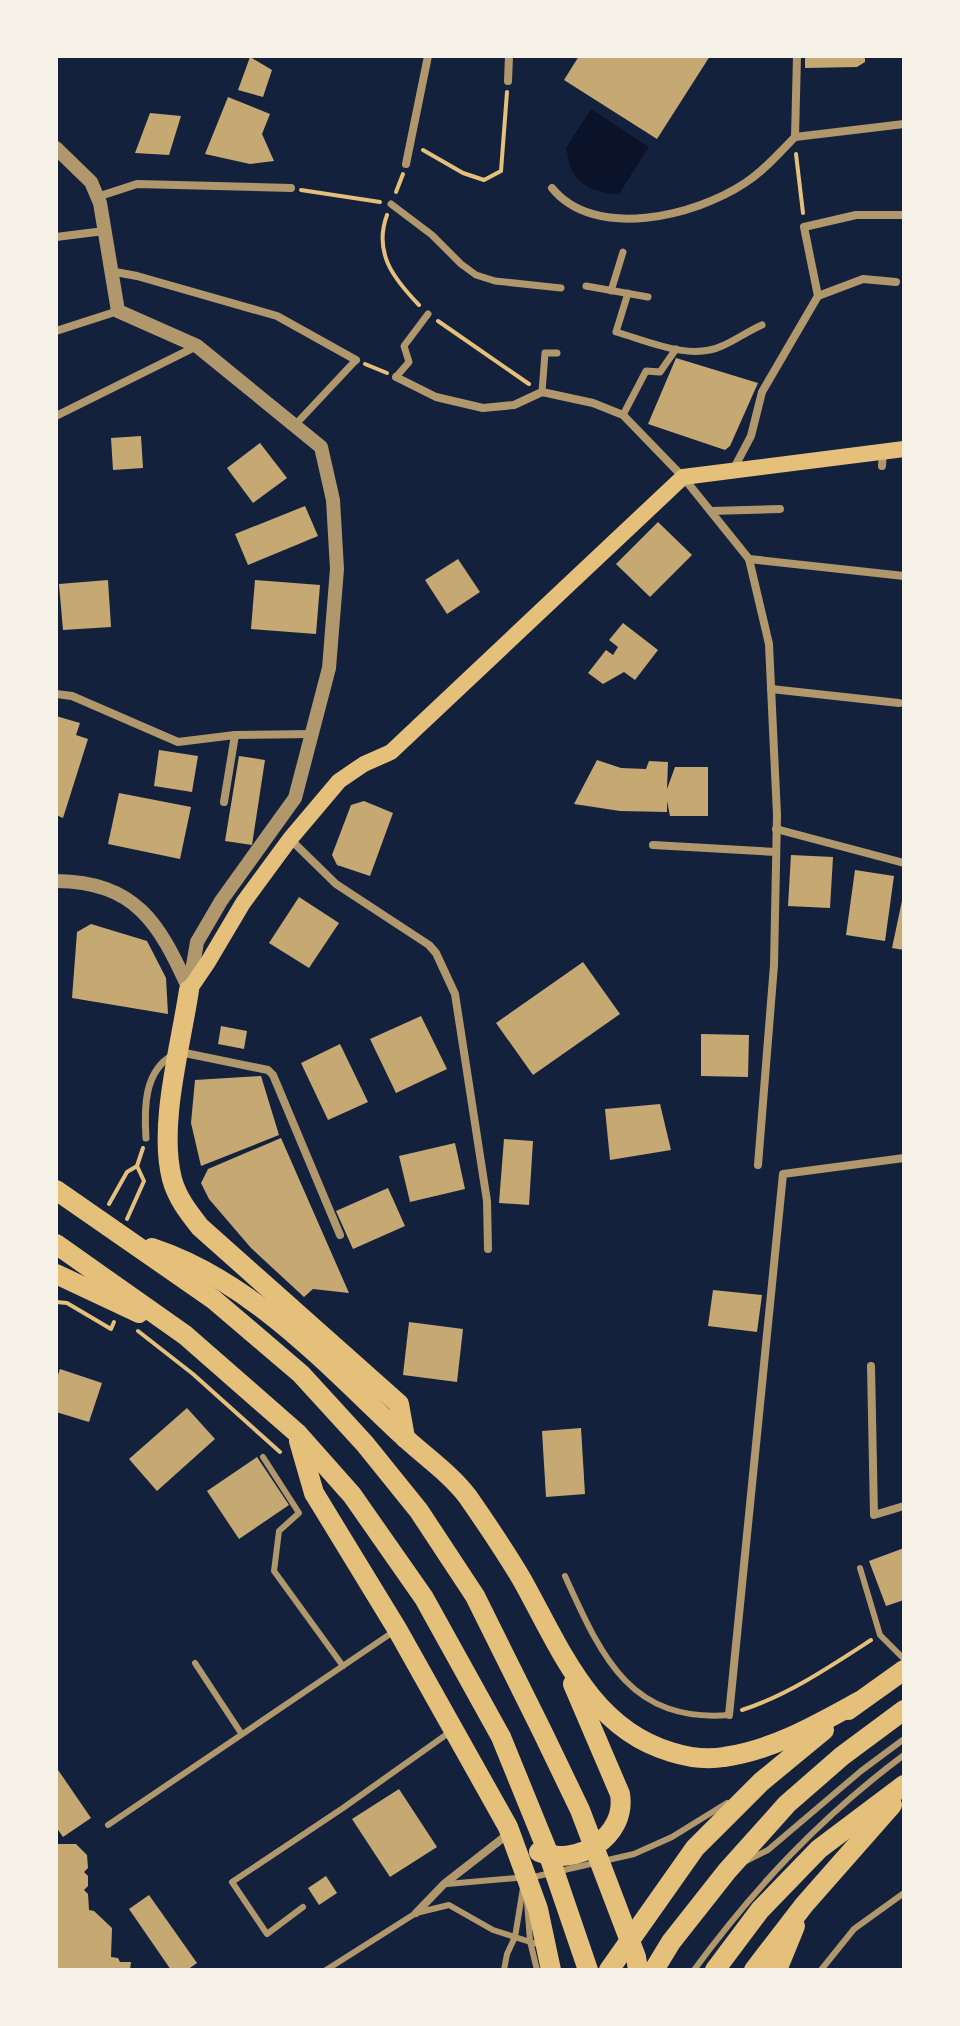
<svg xmlns="http://www.w3.org/2000/svg" width="960" height="2026" font-family="Roboto,sans-serif">
<rect width="100%" height="100%" fill="#14213d"/>
<path fill="#0b132b" d="M591,109L649,147L619,194C604,195 581,187 573,173C569,166 568,156 566,148Z"/>
<g fill="#c6a872">
<polygon points="579,56 710,56 657,139 564,80"/>
<polygon points="805,56 865,56 865,62 857,67 805,68"/>
<polygon points="250,57 272,70 263,97 238,90"/>
<polygon points="228,97 270,114 262,134 274,161 250,164 205,154"/>
<polygon points="150,113 181,116 169,155 135,153"/>
<polygon points="676,358 758,383 730,446 725,450 648,424"/>
<polygon points="141,436 143,468 113,470 111,438"/>
<polygon points="260,443 287,478 253,503 227,468"/>
<polygon points="305,506 318,536 248,565 235,534"/>
<polygon points="658,522 692,555 650,597 616,564"/>
<polygon points="458,559 480,592 447,614 425,580"/>
<polygon points="108,580 111,627 63,630 59,584"/>
<polygon points="255,580 320,585 316,634 251,629"/>
<polygon points="623,623 658,650 635,680 624,672 603,684 588,673 606,650 613,655 618,647 609,640"/>
<polygon points="56,716 80,723 76,735 88,739 63,818 56,815"/>
<polygon points="159,750 198,756 192,792 154,786"/>
<polygon points="239,756 265,760 252,845 225,841"/>
<polygon points="597,760 621,768 646,769 649,761 668,762 667,789 675,767 708,767 708,816 670,816 667,801 667,812 620,811 574,804"/>
<polygon points="119,793 191,807 180,859 108,844"/>
<polygon points="364,801 393,813 370,876 337,865 332,855 351,805"/>
<polygon points="791,855 833,857 830,908 788,906"/>
<polygon points="855,870 894,876 885,941 846,935"/>
<polygon points="903,896 904,896 904,950 892,948"/>
<polygon points="299,897 339,923 309,968 269,943"/>
<polygon points="91,924 147,941 166,978 168,1014 72,998 77,932"/>
<polygon points="583,962 620,1014 533,1075 496,1023"/>
<polygon points="421,1016 447,1069 396,1093 370,1039"/>
<polygon points="221,1026 247,1031 244,1049 218,1044"/>
<polygon points="701,1034 749,1035 748,1077 701,1076"/>
<polygon points="340,1044 368,1102 328,1120 301,1063"/>
<polygon points="261,1076 279,1135 201,1166 191,1123 195,1080"/>
<polygon points="660,1104 671,1150 610,1160 605,1109"/>
<polygon points="281,1138 349,1293 313,1289 304,1297 251,1248 209,1199 201,1183 208,1169"/>
<polygon points="504,1139 533,1141 529,1205 499,1203"/>
<polygon points="455,1143 465,1189 410,1202 399,1156"/>
<polygon points="388,1188 405,1226 353,1249 336,1211"/>
<polygon points="713,1290 762,1295 757,1332 708,1326"/>
<polygon points="409,1322 463,1329 457,1382 403,1375"/>
<polygon points="60,1369 102,1383 89,1422 56,1412 56,1380"/>
<polygon points="187,1408 215,1439 157,1491 129,1459"/>
<polygon points="581,1428 585,1494 546,1497 542,1431"/>
<polygon points="257,1457 289,1505 239,1539 207,1491"/>
<polygon points="904,1548 904,1600 886,1606 869,1561"/>
<polygon points="56,1767 91,1818 63,1837 56,1827"/>
<polygon points="399,1789 437,1847 390,1877 352,1819"/>
<polygon points="56,1844 76,1844 87,1855 88,1868 84,1872 88,1876 88,1886 84,1890 88,1894 89,1910 94,1911 112,1928 111,1957 118,1958 120,1962 131,1962 130,1970 56,1970"/>
<polygon points="326,1876 337,1893 319,1905 308,1888"/>
<polygon points="149,1895 197,1963 187,1970 171,1970 129,1909"/>
</g>
<g fill="none" stroke-linecap="round" stroke-linejoin="round">
<g stroke="#e5c07b" stroke-width="4">
<polyline points="423,150 463,173 484,180 501,171 507,92"/>
<polyline points="796,154 803,213"/>
<polyline points="301,190 380,202"/>
<polyline points="396,192 403,174"/>
<path d="M387,215C373,253 394,279 419,305"/>
<polyline points="438,321 529,384"/>
<polyline points="365,364 387,373"/>
<polyline points="109,1204 127,1172 137,1166 143,1148"/>
<polyline points="127,1219 144,1181 137,1166"/>
<polyline points="56,1302 67,1303 111,1329 114,1322"/>
<polyline points="138,1331 193,1374 280,1452"/>
<path d="M742,1710C788,1695 831,1666 871,1640"/>
</g>
<g stroke="#b1986c" stroke-width="6">
<polyline points="263,1457 299,1513 279,1531 274,1571 343,1666"/>
<polyline points="860,1568 880,1635 904,1659"/>
<path d="M565,1576C601,1655 629,1723 729,1715"/>
<polyline points="195,1663 241,1733"/>
<polyline points="108,1825 393,1632"/>
<polyline points="746,1861 768,1850 861,1771 904,1739"/>
<polyline points="447,1884 538,1876 634,1854 672,1837 727,1803"/>
<polyline points="527,1902 530,1941 537,1970"/>
<polyline points="303,1907 267,1934 232,1882 343,1808 450,1732"/>
<polyline points="326,1970 416,1913 449,1905 493,1930 540,1945"/>
<polyline points="504,1970 507,1954 515,1937 523,1888"/>
<path d="M694,1970C755,1887 821,1817 904,1755"/>
<polyline points="821,1970 854,1929 904,1893"/>
</g>
<g stroke="#b1986c" stroke-width="7">
<polyline points="391,204 432,235 461,264 476,275 495,281 561,288"/>
<polyline points="586,286 648,297"/>
<polyline points="611,291 623,252"/>
<path d="M628,293L616,332C648,341 690,361 722,346C736,340 748,331 762,325"/>
<polyline points="396,377 409,362 404,346 428,314"/>
<polyline points="542,392 545,353 557,353"/>
<polyline points="623,415 646,371 660,372 676,349"/>
<polyline points="295,425 356,360"/>
<path d="M146,1138C144,1108 144,1071 173,1055"/>
</g>
<g stroke="#b1986c" stroke-width="8">
<polyline points="508,81 509,56"/>
<polyline points="795,137 904,124"/>
<polyline points="795,137 797,56"/>
<polyline points="406,164 428,56"/>
<path d="M552,188C595,241 695,216 745,183C764,171 779,153 795,137"/>
<polyline points="97,197 137,184 291,188"/>
<polyline points="56,237 104,231"/>
<polyline points="110,271 137,276 277,316 356,360"/>
<polyline points="818,296 863,279 896,282"/>
<polyline points="56,331 118,311"/>
<polyline points="396,377 436,397 483,408 514,405 542,392 593,403 623,415 683,477 749,559 769,644 777,815 774,965 758,1165"/>
<polyline points="56,416 197,346"/>
<polyline points="882,466 883,452"/>
<polyline points="733,470 751,436 762,392 818,296 804,227 856,215 904,215"/>
<polyline points="711,511 780,509"/>
<polyline points="749,559 904,576"/>
<polyline points="771,689 899,703"/>
<polyline points="56,694 72,696 178,742 235,735 313,734"/>
<polyline points="224,802 235,735"/>
<polyline points="776,829 904,863"/>
<polyline points="290,839 336,884 429,945 436,953 455,994 487,1201 488,1249"/>
<polyline points="653,845 776,852"/>
<polyline points="180,1052 268,1070 273,1075 340,1235"/>
<polyline points="871,1366 874,1515 904,1506"/>
<polyline points="729,1715 783,1174 904,1158"/>
<polyline points="416,1913 444,1884 503,1838 506,1832"/>
</g>
<g stroke="#b1986c" stroke-width="14">
<polyline points="56,148 91,182 100,203 118,311 197,346 321,447 333,500 337,569 329,668 295,798 221,901 197,942 189,989"/>
<path d="M56,881C136,882 159,923 189,989"/>
</g>
<polyline stroke="#e5c07b" stroke-width="16" points="189,990 208,962 243,903 290,839 339,781 364,764 391,752 683,477 904,449"/>
<g stroke="#e5c07b" stroke-width="20">
<path d="M189,990C181,1045 158,1125 172,1179C177,1198 189,1213 200,1227L399,1404L405,1438"/>
<polyline points="56,1190 213,1299 301,1374 365,1444 419,1511 475,1596 542,1731 580,1810 636,1957 638,1970"/>
<polyline points="56,1244 185,1335 297,1433 352,1495 424,1598 501,1737 547,1850 588,1970"/>
<path d="M152,1248C252,1281 326,1364 402,1435C423,1455 450,1473 468,1497C486,1523 505,1551 521,1578C559,1645 589,1728 671,1752C687,1757 707,1760 724,1757C773,1750 816,1725 858,1702"/>
<polyline points="56,1274 139,1313"/>
<polyline points="299,1441 314,1493 397,1629 508,1827 538,1909 551,1970"/>
<polyline points="848,1710 904,1670"/>
<path d="M539,1852C577,1867 627,1837 620,1794L573,1684"/>
<polyline points="609,1970 695,1848 761,1782 824,1730"/>
<polyline points="654,1970 671,1942 727,1871 787,1804 842,1756 904,1710"/>
<polyline points="715,1970 760,1910 819,1849 904,1785"/>
<polyline points="754,1970 804,1905 892,1805"/>
<polyline points="777,1970 795,1926"/>
</g>
</g>
<rect width="960" height="2026" fill="none" stroke="#f6f1e7" stroke-width="116"/>
</svg>
